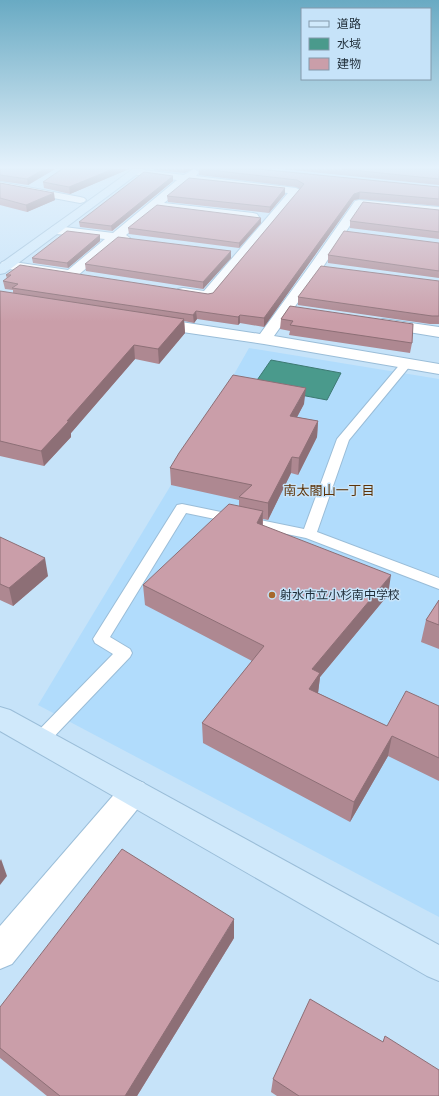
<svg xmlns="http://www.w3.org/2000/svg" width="439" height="1096" font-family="'Work Sans','Noto Sans JP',sans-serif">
<rect width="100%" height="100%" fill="#c6e3f9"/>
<polygon fill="#b1dcfc" points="249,348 439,379 439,917 38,705 171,485"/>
<polygon fill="#4a9a8c" stroke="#3d7972" points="271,360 341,373 327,400 253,386"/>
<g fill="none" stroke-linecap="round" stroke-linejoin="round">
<g stroke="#9abdd8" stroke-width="2">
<polygon id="lane" points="406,361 411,364 410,366 349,440 317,532 439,578 439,589 306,538 186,513 110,637 130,649 132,653 130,657 46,745 40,747 34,745 31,740 34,735 113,654 95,643 93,639 177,505 182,504 304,529 337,439 402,362"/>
</g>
<g stroke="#9abdd8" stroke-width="2">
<g id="street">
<path d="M135,169L184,175L194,169L199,172L196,176L296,188L302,191L213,299C203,302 188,298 178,295L176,292L178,289L183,288L204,291L288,193L189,182L164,203L253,213L257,214L259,217L257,220L253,221L157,209L126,235L130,238L128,241H118L76,277L71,278L2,268L0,265L2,262L7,261L68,270L105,239L56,234L52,233L50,230L52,227L56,226L113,233L177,180L131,174L130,172L131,170Z"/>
<polygon points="0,182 80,197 84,198 86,200 84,202 80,203 0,188"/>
<polygon points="359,200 439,207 439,215 362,207 323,267 274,336 439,364 439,374 264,344 155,328 150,326 147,323 150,320 155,318 260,334 311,264 355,201"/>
<polygon points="383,319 439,327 439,337 378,327 375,324 378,321"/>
<polygon points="134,779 144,783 149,792 144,801 12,964 0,969 0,926 124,783"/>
</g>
</g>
<g stroke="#9abdd8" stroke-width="2">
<g id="secondary">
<polygon points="133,169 144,169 5,273 0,274 0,264"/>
<polygon points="0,707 10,710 439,945 439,981 427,976 0,731"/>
</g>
</g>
<use href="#lane" fill="#fff" fill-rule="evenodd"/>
<use href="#street" fill="#fff" fill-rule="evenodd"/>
<use href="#secondary" fill="#d0e9fb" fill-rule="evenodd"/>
</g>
<g fill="#ae8891">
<polygon points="0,169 55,169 28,185 0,181"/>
<polygon points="129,169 70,194 44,188 43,182"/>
<polygon points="154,169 193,169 184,173 154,170"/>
<polygon points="196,169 258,169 439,187 439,206 359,199 354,200 264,327 240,323 238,325 197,319 194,323 184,321 185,333 159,364 135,359 71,433 71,437 44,466 0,456 0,291 13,294 13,290 5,289 3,281 7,279 6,275 208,294 213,293 300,189 296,187 199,175 199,170"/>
<polygon points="282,169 439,169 439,185"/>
<polygon points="173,176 173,181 112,231 80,227 79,222"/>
<polygon points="0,183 55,200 27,212 0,205"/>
<polygon points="285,188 285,194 269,213 168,202 167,196"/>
<polygon points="439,210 439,239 350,228 350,221"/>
<polygon points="261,223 239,248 129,234 128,228"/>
<polygon points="100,235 100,241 68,268 33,263 32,258"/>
<polygon points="439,243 439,278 328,263 328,255"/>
<polygon points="231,258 203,289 86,271 85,264"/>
<polygon points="439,281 439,324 430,324 298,305 298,297"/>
<polygon points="290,306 412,343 410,353 289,335 290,331 280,329 281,319"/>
<polygon points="304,404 297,417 318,421 317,437 298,475 291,473 268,520 263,519 263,526 388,595 320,677 318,693 387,726 439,706 439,781 388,756 350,822 203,743 202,723 252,661 145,605 143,585 239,506 239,500 171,485 170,468"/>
<polygon points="0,537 48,576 13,606 0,600"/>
<polygon points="439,600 439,649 421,642 426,620"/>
<polygon points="234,938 137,1096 47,1096 0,1058 0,1007"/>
<polygon points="383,1042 439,1096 277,1096 271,1092 273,1079"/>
</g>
<g fill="#8d6f76">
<polygon points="44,169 55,169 28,185 27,179"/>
<polygon points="113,169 129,169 70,194 69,187"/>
<polygon points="184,169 193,169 184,173"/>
<polygon points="173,176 173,181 112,231 111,226"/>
<polygon points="285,188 285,194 269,213 270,207"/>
<polygon points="360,192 359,199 354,200 264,327 264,318 354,194"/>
<polygon points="54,193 55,200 27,212 26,205"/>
<polygon points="261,218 261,223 239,248 239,243"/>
<polygon points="100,235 100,241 68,268 67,263"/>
<polygon points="231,251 231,258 203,289 203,282"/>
<polygon points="196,311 197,319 194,323 193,315"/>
<polygon points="240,315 240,323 238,325 238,317"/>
<polygon points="184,319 185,333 159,364 158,349"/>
<polygon points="134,345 135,359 71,433 71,437 44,466 41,451 67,421"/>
<polygon points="306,388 304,404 289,432 290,416"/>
<polygon points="318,421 317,437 298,475 299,458"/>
<polygon points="292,457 291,473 268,520 268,503"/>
<polygon points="263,511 262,530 257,523"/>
<polygon points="45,558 48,576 13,606 9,588"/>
<polygon points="391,575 388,595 320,677 318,693 307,709 312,669"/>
<polygon points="392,736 388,756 350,822 354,802"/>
<polygon points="1,859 7,876 0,885 0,861"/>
<polygon points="234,919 234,938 137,1096 125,1096"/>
</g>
<g fill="#ca9ea9" stroke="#8d6f76">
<polygon points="0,169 44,169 27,179 0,175"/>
<polygon points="62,169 113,169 69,187 43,182"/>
<polygon points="201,169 258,169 439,187 439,199 360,192 354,194 264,318 240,315 238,317 196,311 193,315 12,288 18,284 3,281 11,275 6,275 20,265 208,294 213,293 304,184 297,180"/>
<polygon points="342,169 439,169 439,179"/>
<polygon points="144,172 173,176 111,226 79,222"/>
<polygon points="189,178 285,188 270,207 167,196"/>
<polygon points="0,183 54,193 26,205 0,198"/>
<polygon points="363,202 439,210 439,232 350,221"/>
<polygon points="157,205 261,218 239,243 128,228"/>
<polygon points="67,231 100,235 67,263 32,258"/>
<polygon points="344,231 439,243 439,271 328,255"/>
<polygon points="118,237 231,251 203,282 85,264"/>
<polygon points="321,266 439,281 439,316 432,316 298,297"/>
<polygon points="0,291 184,319 158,349 134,345 67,421 69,421 41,451 0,441"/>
<polygon points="290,306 413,324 412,343 290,325 293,321 281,319"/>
<polygon points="233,375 306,388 290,416 318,421 299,458 292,457 268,503 239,497 252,485 170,468 179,453"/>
<polygon points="229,504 263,511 257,523 391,575 312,669 320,673 309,689 387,726 406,691 439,706 439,758 392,736 354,802 202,723 264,646 143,585"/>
<polygon points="0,537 45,558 9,588 0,584"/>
<polygon points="439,600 439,625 426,620"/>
<polygon points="122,849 234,919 125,1096 60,1096 0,1048 0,1007"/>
<polygon points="310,999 383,1042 385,1036 439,1070 439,1096 299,1096 273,1079"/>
</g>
<linearGradient id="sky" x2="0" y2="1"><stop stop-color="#69aac3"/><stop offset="0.52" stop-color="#e5f2fc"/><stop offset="1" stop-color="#e5f2fc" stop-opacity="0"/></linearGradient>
<rect width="439" height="322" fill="url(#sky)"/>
<circle fill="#a6682d" stroke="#c6e3f9" stroke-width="1.5" cx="272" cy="595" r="4"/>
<g text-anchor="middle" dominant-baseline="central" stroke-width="3" stroke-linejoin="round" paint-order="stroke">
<g font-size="12" fill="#1e2c37" stroke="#c6e3f9" text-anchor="start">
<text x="280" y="595">射水市立小杉南中学校</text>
</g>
<g font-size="13" fill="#5d3408" stroke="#c6e3f9">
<text x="329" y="490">南太閤山一丁目</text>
</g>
</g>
<rect x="301" y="8" width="130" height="72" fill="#c6e3f9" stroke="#839aab"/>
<rect x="309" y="21" width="20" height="6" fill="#d0e9fb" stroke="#839aab"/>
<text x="337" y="28" font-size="12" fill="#1e2c37">道路</text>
<rect x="309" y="38" width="20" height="12" fill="#4a9a8c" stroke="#839aab"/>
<text x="337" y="48" font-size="12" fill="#1e2c37">水域</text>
<rect x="309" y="58" width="20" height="12" fill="#ca9ea9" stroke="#839aab"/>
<text x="337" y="68" font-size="12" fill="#1e2c37">建物</text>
</svg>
